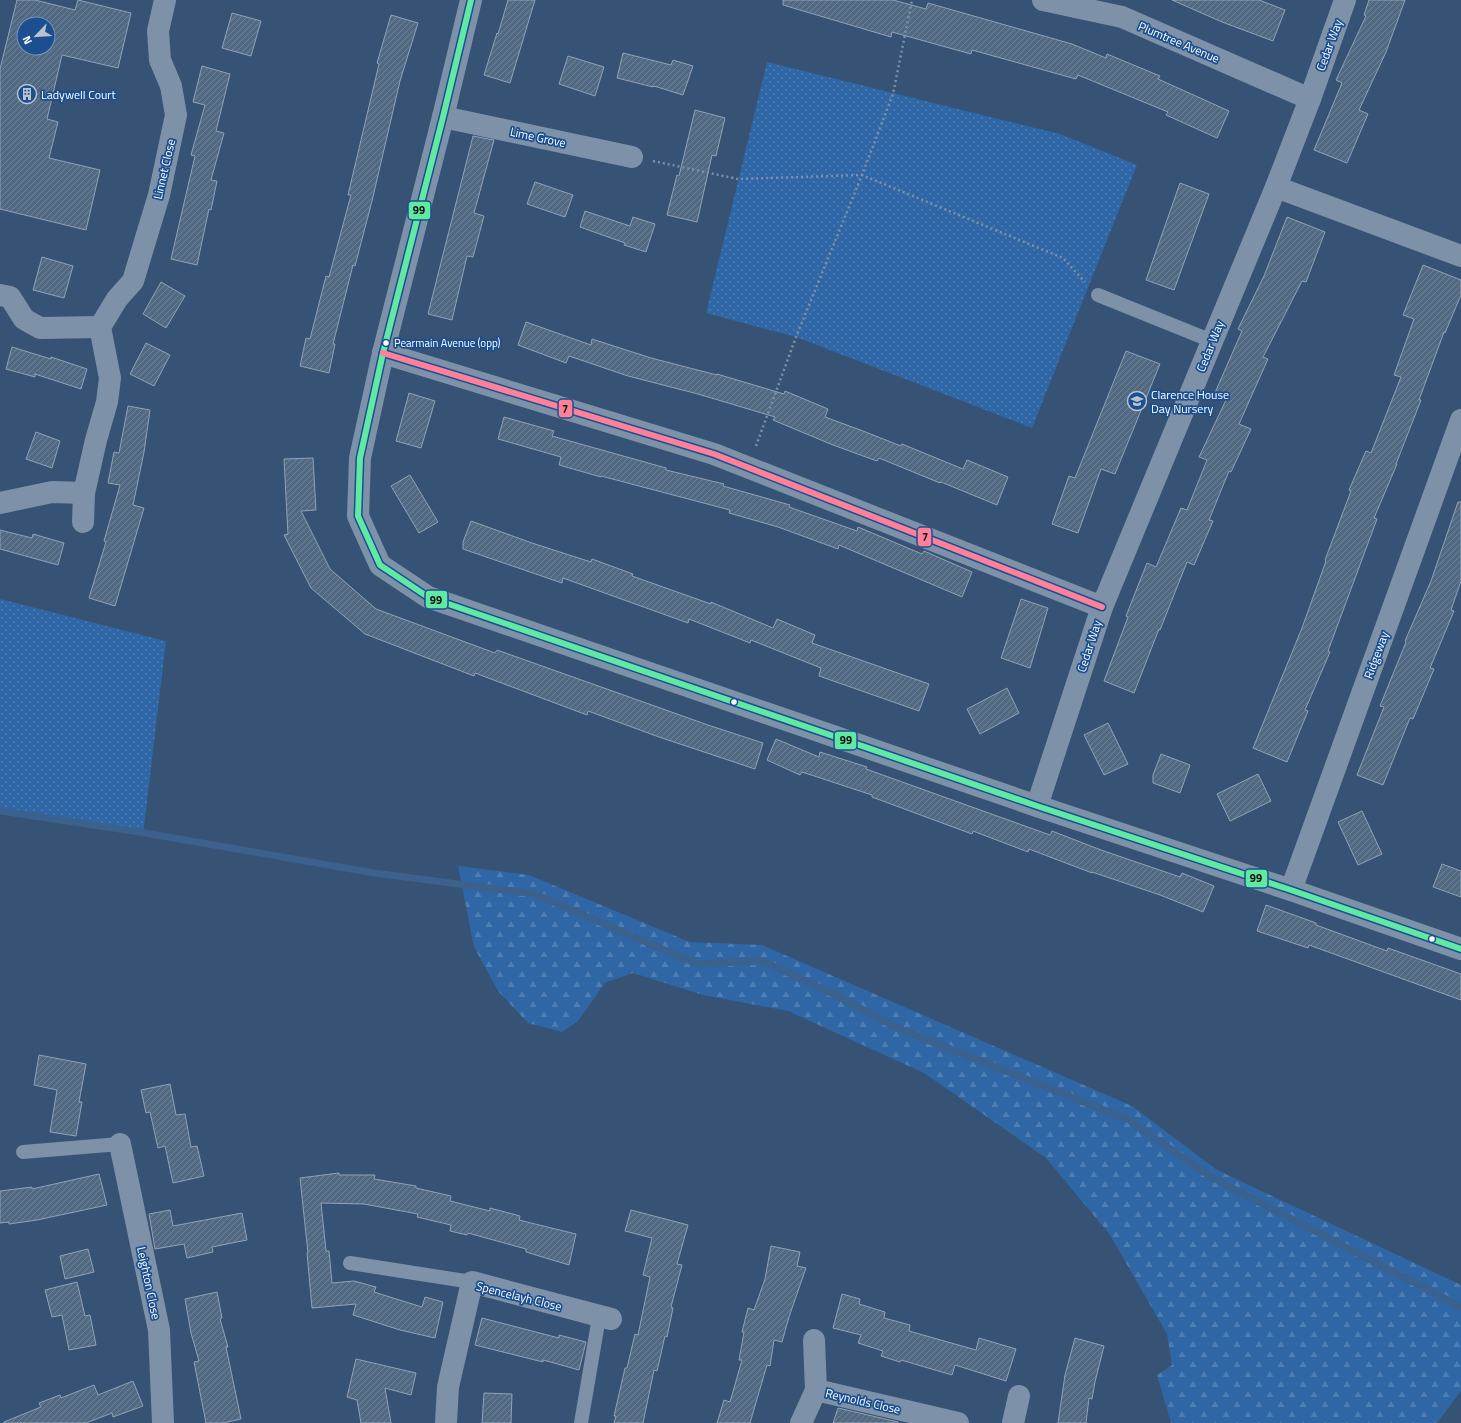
<svg xmlns="http://www.w3.org/2000/svg" width="1461" height="1423" font-family="'Titillium Web',sans-serif">
<defs>
<pattern id="forest-firs" width="22" height="20" patternUnits="userSpaceOnUse"><rect width="22" height="20" fill="#2f66a5"/><path d="M5 1l3.5 6h-7zM16 11l3.5 6h-7z" fill="#4e7db2"/></pattern>
<pattern id="park-dots" width="8" height="8" patternUnits="userSpaceOnUse"><rect width="8" height="8" fill="#2f66a5"/><path d="M2 2h.1M6 6h.1" fill="none" stroke="#4e7db2" stroke-width="1.8" stroke-linecap="round"/></pattern>
<pattern id="building-hatch" width="6" height="6" patternUnits="userSpaceOnUse"><rect width="6" height="6" fill="#526984"/><path d="M-1 1l2-2M0 6l6-6M5 7l2-2" fill="none" stroke="#6c8096"/></pattern>
</defs>
<rect width="100%" height="100%" fill="#365274"/>
<polygon fill="url(#forest-firs)" points="458,866 529,875 690,942 762,945 1132,1106 1217,1170 1461,1285 1461,1391 1437,1423 1171,1423 1157,1375 1172,1365 1167,1334 1110,1235 1046,1158 924,1073 788,1011 703,995 633,973 605,983 578,1021 562,1032 528,1023 498,991 474,947"/>
<g fill="url(#park-dots)">
<polygon points="767,62 1060,134 1137,165 1032,428 796,337 706,313"/>
<polygon points="0,599 166,641 143,835 0,814"/>
</g>
<g fill="none" stroke-linecap="round" stroke-linejoin="round">
<polyline stroke="#3b618d" stroke-width="7" points="0,811 139,832 374,873 535,894 697,964 762,961 838,996 895,1027 1129,1120 1211,1177 1461,1307"/>
</g>
<g fill="url(#building-hatch)" stroke="#92a2b6" fill-rule="evenodd">
<path d="M17,0H35L75,10L78,0L131,13L118,68L62,55L47,119L58,122L49,158L100,170L86,230L0,209V69ZM24,24H48V48H24Z"/>
<polygon points="508,0 535,0 510,83 484,75 497,33 498,34"/>
<polygon points="783,0 893,0 926,9 928,3 1072,44 1106,58 1107,54 1160,76 1158,79 1229,111 1217,138 1166,115 1168,112 1078,75 1076,79 972,50 971,54 892,32 891,37 783,5"/>
<polygon points="1172,0 1259,0 1285,10 1273,41 1222,22"/>
<polygon points="1369,0 1405,0 1386,52 1359,110 1368,114 1347,163 1314,150 1342,83 1336,80 1366,16 1364,15"/>
<polygon points="232,13 261,21 251,56 222,48"/>
<polygon points="391,15 418,23 400,81 372,201 355,266 353,265 333,344 335,344 329,373 300,366 306,338 310,339 326,276 329,277 351,195 348,195 379,64 377,63"/>
<polygon points="623,53 671,65 673,60 693,66 683,95 654,86 653,87 617,78"/>
<polygon points="568,56 604,67 595,96 559,84"/>
<polygon points="202,66 230,74 216,131 224,133 211,180 217,181 211,210 209,209 197,265 171,259 195,156 191,155 205,105 193,102"/>
<polygon points="695,110 725,118 716,156 712,155 697,222 667,215 677,175 679,176"/>
<polygon points="473,136 494,140 474,213 484,216 473,257 467,256 452,320 428,314"/>
<polygon points="535,182 573,195 565,217 527,204"/>
<polygon points="1180,183 1209,194 1174,290 1146,280"/>
<polygon points="585,211 630,226 633,217 655,224 646,252 624,245 625,243 580,227"/>
<polygon points="1287,217 1325,232 1306,282 1302,281 1263,357 1268,359 1239,424 1251,429 1231,472 1229,471 1209,520 1213,521 1194,565 1187,562 1160,630 1159,629 1134,693 1104,681 1128,617 1126,616 1147,563 1156,567 1181,508 1187,510 1207,460 1199,457 1226,400 1214,395 1242,331 1238,329 1264,276"/>
<polygon points="42,257 73,266 64,298 33,290"/>
<polygon points="1423,265 1461,280 1461,295 1445,333 1444,332 1419,400 1421,400 1396,464 1397,464 1374,518 1377,519 1328,651 1330,652 1305,710 1308,711 1287,762 1253,748 1302,628 1326,561 1325,560 1351,491 1349,490 1366,451 1371,453 1401,377 1394,375 1414,319 1403,315"/>
<polygon points="161,282 185,296 166,328 143,314"/>
<polygon points="526,322 591,345 592,339 651,358 717,375 717,374 784,394 785,391 828,409 825,417 863,431 901,446 902,444 963,469 967,460 1008,477 997,505 941,482 940,483 879,458 877,461 833,445 773,420 775,417 698,394 628,376 569,356 566,363 518,345"/>
<polygon points="146,343 170,355 154,386 130,374"/>
<polygon points="12,347 51,359 51,357 87,369 81,389 35,374 35,377 6,369"/>
<polygon points="1126,351 1160,364 1115,474 1101,469 1078,533 1052,524 1069,476 1075,478"/>
<polygon points="409,393 435,401 421,448 396,441"/>
<polygon points="128,406 150,410 144,452 133,505 144,508 115,606 89,598 106,542 104,541 120,485 108,483 114,452 119,453"/>
<polygon points="504,417 554,431 552,436 666,468 666,470 724,484 723,486 790,505 789,507 857,531 858,527 922,554 924,551 972,572 962,597 839,545 838,549 778,527 729,513 730,510 601,476 601,477 559,465 561,457 498,439"/>
<polygon points="36,432 60,441 52,468 26,459"/>
<polygon points="313,458 316,510 301,511 330,569 376,609 495,653 497,650 708,725 763,743 755,769 659,737 588,711 587,715 475,673 474,676 365,634 311,588 284,535 288,534 284,459"/>
<polygon points="410,475 438,522 419,533 391,486"/>
<polygon points="1458,502 1461,502 1461,581 1451,610 1454,611 1430,668 1434,669 1413,719 1410,718 1383,785 1357,775 1384,707 1380,706 1406,642 1405,641 1431,581"/>
<polygon points="471,521 532,543 591,562 592,559 633,574 632,576 711,604 711,602 773,628 777,619 815,635 812,643 929,684 919,711 819,676 821,668 751,640 750,643 689,619 688,623 563,578 562,583 463,549 463,542"/>
<polygon points="0,530 32,538 33,534 64,543 58,565 0,549"/>
<polygon points="1021,599 1048,608 1030,668 1001,658"/>
<polygon points="1007,688 1019,713 980,734 967,709"/>
<polygon points="1108,723 1128,764 1104,775 1084,735"/>
<polygon points="776,739 819,757 820,752 867,767 866,769 1050,835 1052,831 1101,850 1180,877 1182,873 1214,886 1203,912 1160,895 1092,872 1092,873 1029,849 1028,852 973,831 972,834 872,797 872,795 802,772 800,775 767,760"/>
<polygon points="1161,754 1190,765 1180,793 1153,783 1153,775"/>
<polygon points="1258,774 1271,801 1230,821 1217,794"/>
<polygon points="1362,811 1382,854 1358,865 1338,822"/>
<polygon points="1442,864 1461,871 1461,897 1433,887"/>
<polygon points="1266,905 1316,923 1316,925 1387,951 1388,948 1461,974 1461,1000 1309,945 1308,948 1257,931"/>
<polygon points="39,1055 86,1064 79,1102 82,1102 76,1136 50,1132 57,1090 34,1085"/>
<polygon points="170,1084 176,1115 185,1114 191,1147 197,1146 204,1176 173,1183 165,1146 158,1148 150,1112 146,1113 141,1090"/>
<polygon points="339,1173 339,1175 375,1175 374,1179 416,1186 416,1188 451,1196 450,1201 490,1211 490,1208 520,1216 519,1220 576,1234 569,1265 526,1252 526,1249 468,1233 467,1235 450,1231 451,1225 417,1217 418,1214 364,1204 321,1203 326,1251 329,1251 332,1283 354,1281 376,1287 374,1292 422,1307 425,1297 443,1302 435,1338 400,1330 353,1315 356,1304 312,1308 307,1253 308,1253 300,1178"/>
<polygon points="99,1174 107,1205 37,1220 9,1224 9,1222 0,1223 0,1191 32,1187 32,1189"/>
<polygon points="170,1210 173,1226 242,1213 247,1240 212,1247 213,1252 187,1258 184,1244 155,1249 149,1214"/>
<polygon points="631,1210 688,1225 677,1264 682,1265 671,1307 673,1308 667,1337 665,1336 657,1371 654,1370 643,1423 614,1423 616,1416 614,1416 625,1368 627,1368 635,1334 638,1335 650,1277 643,1275 652,1238 625,1231"/>
<polygon points="771,1246 800,1252 797,1266 806,1268 789,1317 782,1342 774,1340 770,1366 767,1365 750,1423 717,1423 724,1400 730,1402 742,1360 739,1360 744,1332 742,1332 748,1308 754,1310 765,1279"/>
<polygon points="88,1249 94,1272 65,1279 60,1256"/>
<polygon points="77,1282 85,1316 90,1315 96,1345 69,1350 62,1315 52,1317 45,1290"/>
<polygon points="217,1292 222,1318 220,1319 228,1347 226,1347 241,1419 223,1423 206,1423 194,1362 199,1361 191,1333 185,1299"/>
<polygon points="842,1294 860,1299 859,1304 885,1312 884,1318 910,1325 909,1331 976,1350 979,1338 1016,1349 1006,1381 955,1365 952,1375 901,1360 900,1362 881,1356 883,1351 858,1343 861,1335 833,1328"/>
<polygon points="482,1318 559,1338 559,1335 586,1342 579,1370 543,1360 543,1362 475,1345"/>
<polygon points="1075,1338 1104,1346 1095,1382 1092,1399 1089,1398 1086,1423 1058,1423 1065,1375"/>
<polygon points="356,1359 416,1373 411,1395 385,1388 391,1423 361,1423 357,1400 347,1397"/>
<polygon points="133,1381 143,1406 113,1417 112,1413 86,1423 4,1423 4,1422 41,1407 39,1403 60,1395 61,1398 94,1385 98,1395"/>
<polygon points="484,1393 512,1394 511,1423 482,1423"/>
<polygon points="838,1408 898,1422 898,1423 833,1423"/>
</g>
<g fill="none" stroke-linecap="round" stroke-linejoin="round">
<g stroke="#7d92a8" stroke-width="2.5" stroke-dasharray="2 3" stroke-linecap="butt">
<polyline points="653,161 738,179 862,175 1063,258 1085,282"/>
<polyline points="756,446 796,337 862,175 893,94 912,0"/>
</g>
<g stroke="#7d92a8" stroke-width="14">
<polyline points="1098,295 1212,341"/>
<polyline points="23,1152 120,1144"/>
<polyline points="350,1263 472,1282"/>
<polyline points="581,1423 599,1317"/>
</g>
<g stroke="#7d92a8" stroke-width="22">
<polyline points="471,0 443,117 383,353 360,458 358,516 380,565 428,597 1037,806 1291,890 1461,949"/>
<polyline points="1043,0 1122,17 1310,99"/>
<polyline points="443,117 632,157"/>
<polyline points="1276,187 1461,256"/>
<polyline points="0,295 10,297 24,319 40,328 100,327"/>
<polyline points="383,353 714,454 1102,607"/>
<polyline points="0,503 52,492 84,493"/>
<polyline points="83,522 84,493 96,440 107,402 110,378 100,327 117,299 133,281 159,195 176,115 171,86 160,60 158,31 165,0"/>
<polyline points="1037,806 1102,607 1276,187 1310,99 1345,0"/>
<polyline points="1291,890 1461,420"/>
<polyline points="120,1144 159,1330 163,1423"/>
<polyline points="816,1390 958,1423"/>
<polyline points="446,1423 448,1387 472,1282 611,1319"/>
<polyline points="801,1423 816,1390 814,1340"/>
<polyline points="1013,1423 1019,1396"/>
</g>
<g stroke="#1b4f8f" stroke-width="9">
<polyline id="bus-1" points="471,0 443,117 383,353 360,458 358,516 380,565 428,597 1037,806 1291,890 1461,949"/>
</g>
<g stroke="#1b4f8f" stroke-width="9">
<polyline id="bus-2" points="383,353 714,454 1102,607"/>
</g>
<use href="#bus-1" stroke="#60e9a3" stroke-width="6"/>
<use href="#bus-2" stroke="#ff8098" stroke-width="6"/>
</g>
<defs>
<g id="building-ring" transform="scale(1)"><circle r="9.5" fill="#1b4f8f" stroke="#b9c2ce" stroke-width="1.5"/><path d="M-4-6H4V6H1V3H-1V6H-4ZM-2.5-4.3h1.7v1.8h-1.7ZM.8-4.3h1.7v1.8H.8ZM-2.5-1h1.7V.8h-1.7ZM.8-1h1.7V.8H.8Z" fill="#b9c2ce"/></g>
<g id="school-ring" transform="scale(1)"><circle r="9.5" fill="#1b4f8f" stroke="#b9c2ce" stroke-width="1.5"/><path d="M0-5L7-2L0 1L-7-2ZM-4 1L0 2.5L4 1V4Q0 6-4 4Z" fill="#b9c2ce"/></g>
</defs>
<g fill-rule="evenodd">
<use href="#building-ring" x="27" y="94"/>
<use href="#school-ring" x="1137" y="401"/>
</g>
<g fill="#fff" stroke="#1b4f8f" stroke-width="1.5">
<circle cx="386" cy="343" r="3.5"/>
<circle cx="734" cy="702" r="3.5"/>
<circle cx="1432" cy="939" r="3.5"/>
</g>
<g text-anchor="middle" dominant-baseline="central" stroke-width="3.5" stroke-linejoin="round" paint-order="stroke">
<g font-size="11" fill="#fff" stroke="#1b4f8f" text-anchor="start">
<text x="394" y="343">Pearmain Avenue (opp)</text>
</g>
<g font-size="12" fill="#fff" stroke="#1b4f8f">
<text transform="translate(1179 42) rotate(23)">Plumtree Avenue</text>
<text transform="translate(1329 45) rotate(-70)">Cedar Way</text>
<text transform="translate(538 137) rotate(12)">Lime Grove</text>
<text transform="translate(164 169) rotate(-77)">Linnet Close</text>
<text transform="translate(1210 346) rotate(-68)">Cedar Way</text>
<text transform="translate(1089 646) rotate(-72)">Cedar Way</text>
<text transform="translate(1376 655) rotate(-70)">Ridgeway</text>
<text transform="translate(149 1283) rotate(78)">Leighton Close</text>
<text transform="translate(519 1296) rotate(14)">Spencelayh Close</text>
<text transform="translate(863 1401) rotate(13)">Reynolds Close</text>
</g>
<g font-size="12" fill="#fff" stroke="#1b4f8f" text-anchor="start">
<text x="41" y="94">Ladywell Court</text>
<text x="1151" y="394">Clarence House<tspan x="1151" dy="14">Day Nursery</tspan></text>
</g>
</g>
<g stroke="#1b4f8f" stroke-width="1.5">
<rect x="408" y="201" width="23" height="19" rx="4" fill="#60e9a3"/>
<rect x="558" y="399" width="15" height="19" rx="4" fill="#ff8098"/>
<rect x="917" y="527" width="15" height="20" rx="4" fill="#ff8098"/>
<rect x="425" y="590" width="23" height="19" rx="4" fill="#60e9a3"/>
<rect x="834" y="731" width="23" height="19" rx="4" fill="#60e9a3"/>
<rect x="1245" y="869" width="23" height="19" rx="4" fill="#60e9a3"/>
</g>
<g font-size="11" text-anchor="middle" font-weight="bold" fill="#111">
<text x="419" y="214">99</text>
<text x="565" y="413">7</text>
<text x="925" y="541">7</text>
<text x="436" y="604">99</text>
<text x="846" y="744">99</text>
<text x="1256" y="882">99</text>
</g>
<g transform="translate(36 36) rotate(245)"><circle r="19" fill="#1b4f8f" stroke="#7695bc"/>
<path d="M0-3L7 15L0 10L-7 15Z" fill="#b9c2ce"/>
<text y="-6" font-size="11" font-weight="bold" text-anchor="middle" fill="#ffffff">N</text>
</g>
</svg>
